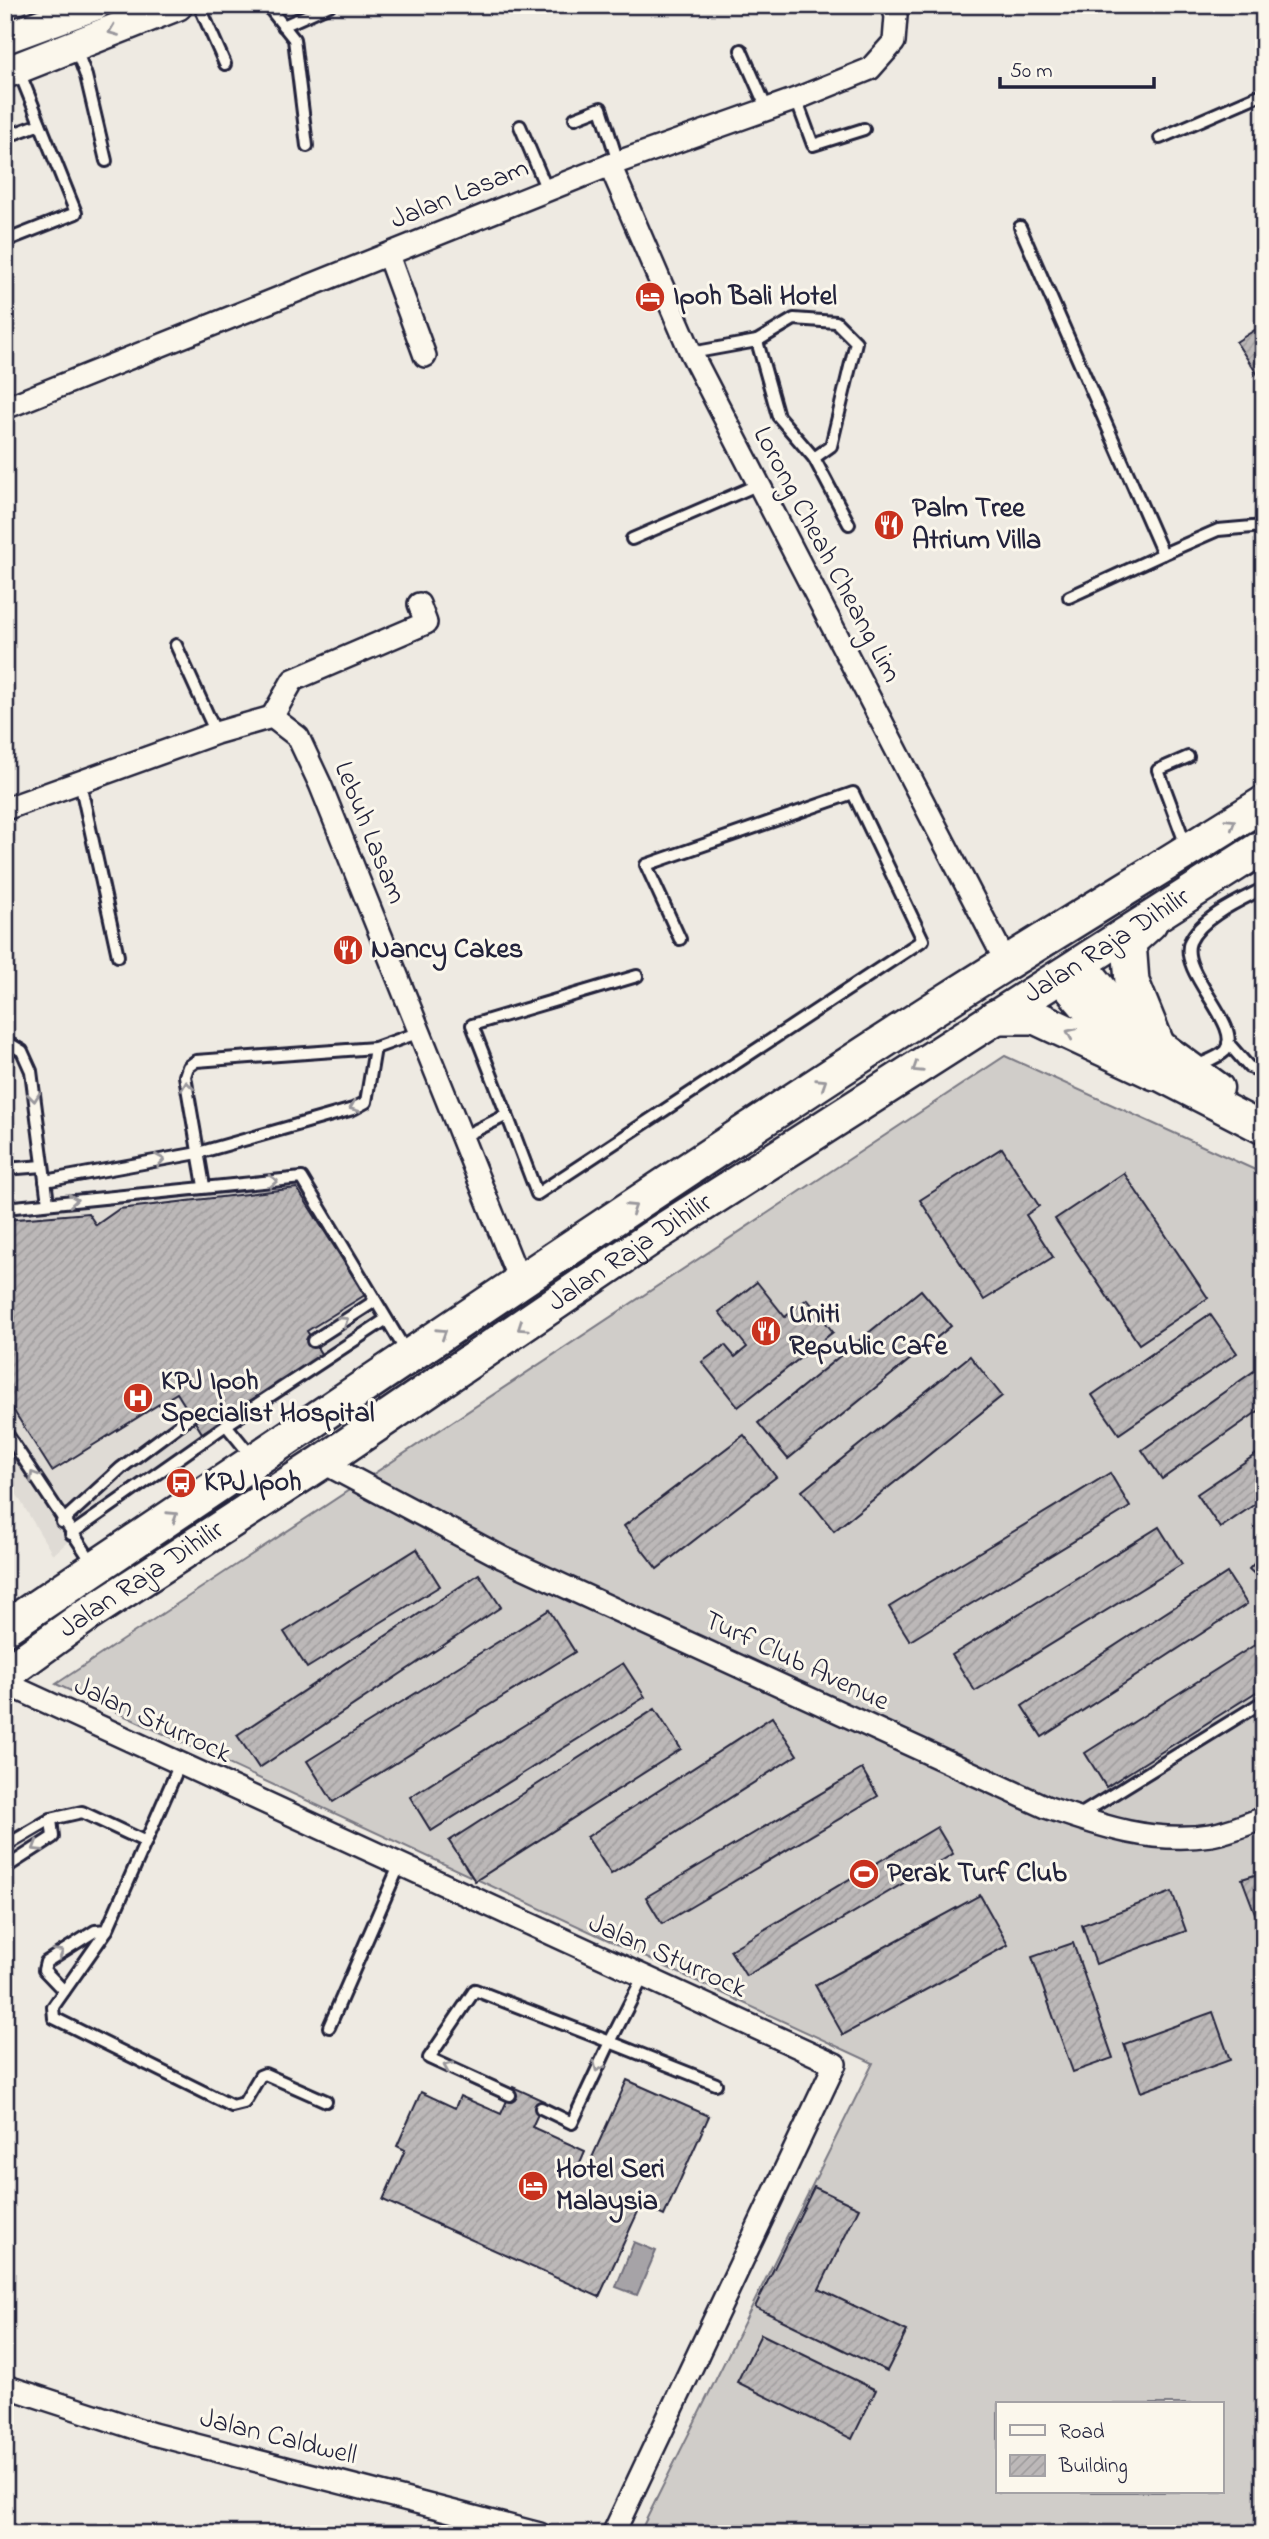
<svg xmlns="http://www.w3.org/2000/svg" width="1269" height="2539" font-family="'Indie Flower',sans-serif">
<defs>
<pattern id="building-hatch" width="6" height="6" patternUnits="userSpaceOnUse" patternTransform="scale(1.75)"><rect width="6" height="6" fill="#bcb8b8"/><path d="M-1 1l2-2M0 6l6-6M5 7l2-2" fill="none" stroke="#a19e9f"/></pattern>
</defs>
<rect width="100%" height="100%" fill="#eeeae2"/>
<filter id="ink" filterUnits="userSpaceOnUse"><feTurbulence type="fractalNoise" baseFrequency=".0143" numOctaves="2"/><feDisplacementMap in="SourceGraphic" scale="14" xChannelSelector="R" yChannelSelector="G"/><feConvolveMatrix kernelMatrix="1 2 1 2 8 2 1 2 1" color-interpolation-filters="sRGB"/></filter>
<g filter="url(#ink)">
<polygon fill="#dfdbd5" points="304,1184 383,1320 73,1537 53,1555 5,1475 5,1207"/>
<path fill="#d0cdc9" stroke="#797882" stroke-width="2" fill-rule="evenodd" d="M1005,1056L1264,1174V2534H639L873,2063L56,1684ZM998,2404H1222V2492H998Z"/>
<polygon fill="#a6a3a7" stroke="#716f7c" stroke-width="2" points="634,2242 656,2251 637,2295 616,2287"/>
<g fill="url(#building-hatch)" stroke="#22223b" stroke-width="2">
<polygon points="1264,324 1264,384 1236,342"/>
<polygon points="1002,1148 1039,1206 1026,1215 1053,1257 984,1300 920,1200"/>
<polygon points="1124,1173 1208,1298 1139,1344 1055,1219"/>
<polygon points="297,1188 365,1295 307,1331 323,1357 202,1433 177,1393 52,1471 5,1397 5,1220 88,1213 96,1225 119,1209"/>
<polygon points="757,1282 785,1317 807,1299 833,1332 738,1407 702,1362 725,1345 735,1357 747,1347 719,1312"/>
<polygon points="921,1290 951,1326 788,1459 758,1423"/>
<polygon points="1210,1314 1237,1353 1119,1434 1092,1395"/>
<polygon points="970,1356 1002,1396 834,1531 802,1491"/>
<polygon points="1264,1364 1264,1407 1162,1479 1142,1450"/>
<polygon points="744,1435 776,1477 657,1569 624,1526"/>
<polygon points="1264,1449 1264,1498 1220,1528 1197,1494"/>
<polygon points="1110,1473 1130,1507 910,1641 889,1607"/>
<polygon points="1159,1527 1182,1564 975,1691 952,1655"/>
<polygon points="417,1549 440,1586 307,1668 284,1632"/>
<polygon points="1264,1553 1264,1583 1249,1569"/>
<polygon points="1227,1573 1247,1604 1042,1737 1022,1706"/>
<polygon points="479,1574 501,1607 259,1768 237,1735"/>
<polygon points="549,1610 575,1652 333,1802 307,1761"/>
<polygon points="1264,1639 1264,1687 1106,1787 1085,1753"/>
<polygon points="623,1663 645,1697 431,1831 410,1797"/>
<polygon points="655,1709 681,1749 475,1881 449,1841"/>
<polygon points="772,1717 797,1755 611,1874 587,1837"/>
<polygon points="862,1769 878,1796 662,1924 646,1897"/>
<polygon points="937,1827 953,1854 746,1976 730,1950"/>
<polygon points="1264,1872 1264,1937 1242,1879"/>
<polygon points="1172,1892 1186,1931 1096,1964 1082,1925"/>
<polygon points="980,1895 1008,1945 843,2035 815,1985"/>
<polygon points="1073,1943 1113,2058 1073,2072 1032,1957"/>
<polygon points="1213,2012 1230,2060 1141,2092 1124,2044"/>
<polygon points="627,2080 709,2116 664,2216 641,2205 599,2297 383,2200 405,2150 397,2146 421,2092 455,2108 460,2096 501,2114 513,2087 544,2101 532,2127 585,2151 578,2167 586,2171"/>
<polygon points="814,2187 859,2208 819,2289 907,2331 887,2371 755,2307"/>
<polygon points="761,2334 876,2390 852,2439 737,2382"/>
</g>
<g fill="none" stroke-linecap="round" stroke-linejoin="round">
<g stroke="#22223b" stroke-width="16">
<g id="lane">
<polyline points="199,5 225,64"/>
<polyline points="267,5 294,39 307,146"/>
<polyline points="283,26 330,5"/>
<polyline points="76,49 86,76 106,161"/>
<polyline points="741,50 767,109"/>
<polyline points="796,99 813,145 864,129"/>
<polyline points="575,118 601,108 618,162"/>
<polyline points="520,126 547,190"/>
<polyline points="5,137 40,124"/>
<polyline points="1160,138 1264,93"/>
<polyline points="1020,227 1163,554 1218,530 1264,526"/>
<polyline points="5,241 76,213 19,71"/>
<polyline points="757,341 794,319 836,322 856,342 831,446 814,458"/>
<polyline points="691,353 757,341 778,416 814,458 849,524"/>
<polyline points="632,539 757,485"/>
<polyline points="1069,597 1163,554"/>
<polyline points="176,645 216,733"/>
<polyline points="80,782 118,956"/>
<polyline points="1187,848 1158,770 1188,757"/>
<polyline points="5,1041 22,1051 31,1071 48,1203"/>
<polyline points="1228,1043 1249,1067 1264,1072"/>
<path d="M1196,1066C1204,1062 1218,1058 1225,1051C1245,1027 1178,973 1190,942C1201,917 1241,900 1264,888"/>
<polyline points="507,1115 472,1025 637,976"/>
<polyline points="462,1137 507,1115 537,1194 923,940 853,793 646,865 680,939"/>
<polyline points="5,1169 43,1166"/>
<polyline points="45,1181 198,1153 353,1109 366,1102 375,1048"/>
<polyline points="204,1186 185,1076 188,1067 196,1061 375,1048 420,1032"/>
<polyline points="5,1208 302,1178 407,1353"/>
<polyline points="313,1341 375,1301"/>
<polyline points="226,1425 253,1458"/>
<polyline points="5,1431 94,1565"/>
<polyline points="62,1522 121,1468 191,1416"/>
<polyline points="71,1534 226,1425 385,1320"/>
<polyline points="179,1766 107,1930 53,2007 54,2018 232,2106 244,2103 260,2076 265,2074 326,2101"/>
<polyline points="1078,1816 1264,1701"/>
<polyline points="5,1846 51,1819 82,1812 146,1842"/>
<polyline points="5,1868 53,1837 51,1819"/>
<polyline points="643,1977 610,2042 716,2084"/>
<polyline points="64,1991 44,1970 46,1962 95,1931 107,1930"/>
<polyline points="329,2027 399,1866"/>
<polyline points="510,2095 429,2058 475,1990 610,2042 572,2123 541,2108"/>
</g>
</g>
<g stroke="#22223b" stroke-width="26">
<g id="street">
<polyline points="610,165 691,353 1007,964"/>
<polyline points="388,255 425,356"/>
<polyline points="5,408 610,165 796,99 870,69 894,42 896,16 892,5"/>
<polyline points="272,717 293,680 426,623 419,604"/>
<polyline points="5,809 216,733 272,717 298,737 320,784 520,1282"/>
<path d="M322,1462L503,1558L1046,1807C1101,1826 1152,1844 1211,1835C1229,1832 1247,1824 1264,1818"/>
<polyline points="5,1683 835,2064 613,2534"/>
<polyline points="5,2386 153,2434 540,2534"/>
</g>
</g>
<g stroke="#22223b" stroke-width="35">
<g id="secondary">
<polyline points="5,38 95,5"/>
<polyline points="5,73 177,5"/>
<polyline points="1080,962 1129,1023 1218,1088"/>
<polyline points="1059,976 1106,1031 1155,1073 1264,1129"/>
</g>
</g>
<g stroke="#22223b" stroke-width="38">
<g id="primary">
<polyline points="1150,923 1129,942 1132,982 1158,1046"/>
<polyline points="995,1017 1035,1017 1155,1073"/>
<path d="M5,1628C320,1418 631,1203 949,999C1053,933 1159,869 1264,803"/>
<path id="s1" d="M5,1674L84,1617L322,1462L657,1234L1264,846"/>
</g>
</g>
<use href="#lane" stroke="#fbf7ec" stroke-width="10"/>
<use href="#street" stroke="#fbf7ec" stroke-width="21"/>
<use href="#secondary" stroke="#fbf7ec" stroke-width="30"/>
<use href="#primary" stroke="#fbf7ec" stroke-width="33"/>
</g>
<defs><path id="oneway-chevron" d="M-2-3.5L2.5 0L-2 3.5" fill="none" stroke-width="1.6" stroke-linecap="round" stroke-linejoin="round" transform="scale(1.75)"/></defs>
<g stroke="#99979c">
<use href="#oneway-chevron" transform="translate(113 31) rotate(158)"/>
<use href="#oneway-chevron" transform="translate(1231 823) rotate(-32)"/>
<use href="#oneway-chevron" transform="translate(1071 1033) rotate(-156)"/>
<use href="#oneway-chevron" transform="translate(917 1068) rotate(147)"/>
<use href="#oneway-chevron" transform="translate(822 1083) rotate(-33)"/>
<use href="#oneway-chevron" transform="translate(187 1086) rotate(-97)"/>
<use href="#oneway-chevron" transform="translate(34 1097) rotate(84)"/>
<use href="#oneway-chevron" transform="translate(354 1107) rotate(157)"/>
<use href="#oneway-chevron" transform="translate(160 1160) rotate(-10)"/>
<use href="#oneway-chevron" transform="translate(273 1181) rotate(-4)"/>
<use href="#oneway-chevron" transform="translate(73 1200) rotate(-6)"/>
<use href="#oneway-chevron" transform="translate(632 1208) rotate(-33)"/>
<use href="#oneway-chevron" transform="translate(344 1321) rotate(-33)"/>
<use href="#oneway-chevron" transform="translate(522 1327) rotate(146)"/>
<use href="#oneway-chevron" transform="translate(442 1333) rotate(-33)"/>
<use href="#oneway-chevron" transform="translate(34 1476) rotate(-122)"/>
<use href="#oneway-chevron" transform="translate(173 1516) rotate(-33)"/>
<use href="#oneway-chevron" transform="translate(37 1847) rotate(148)"/>
<use href="#oneway-chevron" transform="translate(59 1953) rotate(-32)"/>
<use href="#oneway-chevron" transform="translate(448 2067) rotate(-156)"/>
<use href="#oneway-chevron" transform="translate(598 2067) rotate(115)"/>
</g>
</g>
<defs>
<g id="hotel-disc" transform="scale(1.575)"><circle r="9.5" fill="#c8321e" stroke="#fbf7ec"/><path d="M-6-4.5h1.5V1H6V5H4.5V3h-9V5H-6ZM-4 0a1.8 1.8 0 1 1 3.6 0ZM.5 0V-2.5h3Q6-2.5 6 0Z" fill="#fff"/></g>
<g id="restaurant-disc" transform="scale(1.575)"><circle r="9.5" fill="#c8321e" stroke="#fbf7ec"/><path d="M-5-6h1v4h1v-4h1v4h1v-4h1v5L-1.5 .5V6h-2V.5L-5-1ZM5-6V6H3V1.5H1.5Q1.5-4 5-6Z" fill="#fff"/></g>
<g id="hospital-disc" transform="scale(1.575)"><circle r="9.5" fill="#c8321e" stroke="#fbf7ec"/><path d="M-5-5h3v3.5h4V-5h3V5h-3V1.5h-4V5h-3Z" fill="#fff"/></g>
<g id="bus-disc" transform="scale(1.575)"><circle r="9.5" fill="#c8321e" stroke="#fbf7ec"/><path d="M-5-6H5V4H4V6H2V4H-2V6H-4V4H-5ZM-3.5-4V0h7V-4ZM-3.5 1.2v1.5H-2V1.2ZM2 1.2v1.5H3.5V1.2Z" fill="#fff"/></g>
<g id="stadium-disc" transform="scale(1.575)"><circle r="9.5" fill="#c8321e" stroke="#fbf7ec"/><path d="M0-5a6.5 5 0 1 0 0 10a6.5 5 0 1 0 0-10ZM-3.5-1.8h7v3.6h-7Z" fill="#fff"/></g>
</defs>
<g fill-rule="evenodd">
<use href="#hotel-disc" x="650" y="297"/>
<use href="#restaurant-disc" x="889" y="525"/>
<use href="#restaurant-disc" x="348" y="950"/>
<use href="#restaurant-disc" x="766" y="1331"/>
<use href="#hospital-disc" x="138" y="1398"/>
<use href="#bus-disc" x="181" y="1483"/>
<use href="#stadium-disc" x="864" y="1874"/>
<use href="#hotel-disc" x="533" y="2186"/>
</g>
<g text-anchor="middle" dominant-baseline="central" stroke-width="6" stroke-linejoin="round" paint-order="stroke">
<g font-size="28" fill="#22223b" stroke="#fbf7ec">
<text transform="translate(460 195) rotate(-22)">Jalan Lasam</text>
<text transform="translate(826 555) rotate(62)">Lorong Cheah Cheang Lim</text>
<text transform="translate(369 833) rotate(68)">Lebuh Lasam</text>
<text stroke="none"><textPath href="#s1" startOffset="1321">Jalan Raja Dihilir</textPath></text>
<text stroke="none"><textPath href="#s1" startOffset="754">Jalan Raja Dihilir</textPath></text>
<text stroke="none"><textPath href="#s1" startOffset="166">Jalan Raja Dihilir</textPath></text>
<text transform="translate(796 1662) rotate(25)">Turf Club Avenue</text>
<text transform="translate(152 1721) rotate(25)">Jalan Sturrock</text>
<text transform="translate(667 1957) rotate(24)">Jalan Sturrock</text>
<text transform="translate(278 2438) rotate(14)">Jalan Caldwell</text>
</g>
<g font-size="28" font-weight="bold" fill="#22223b" stroke="#fbf7ec" text-anchor="start">
<text x="673" y="297">Ipoh Bali Hotel</text>
<text x="912" y="509">Palm Tree<tspan x="912" dy="32">Atrium Villa</tspan></text>
<text x="371" y="950">Nancy Cakes</text>
<text x="789" y="1315">Uniti<tspan x="789" dy="32">Republic Cafe</tspan></text>
<text x="161" y="1382">KPJ Ipoh<tspan x="161" dy="32">Specialist Hospital</tspan></text>
<text x="204" y="1483">KPJ Ipoh</text>
<text x="887" y="1874">Perak Turf Club</text>
<text x="556" y="2170">Hotel Seri<tspan x="556" dy="32">Malaysia</tspan></text>
</g>
</g>
<rect width="1269" height="2539" fill="none" stroke="#fbf7ec" stroke-width="28"/>
<rect x="14" y="14" width="1241" height="2511" fill="none" stroke="#22223b" stroke-width="2.5" filter="url(#ink)"/>
<rect x="996" y="2402" width="228" height="91" fill="#fbf7ec" stroke="#a4a2a5" stroke-width="2"/>
<rect x="1010" y="2425" width="35" height="10" fill="#fbf7ec" stroke="#a4a2a5" stroke-width="2"/>
<text x="1059" y="2438" font-size="21" fill="#22223b">Road</text>
<rect x="1010" y="2455" width="35" height="21" fill="url(#building-hatch)" stroke="#a4a2a5" stroke-width="2"/>
<text x="1059" y="2472" font-size="21" fill="#22223b">Building</text>
<path d="M1000 77v10h154v-10" fill="none" stroke="#22223b" stroke-width="3.5"/>
<text x="1010" y="77" font-size="21" fill="#22223b" stroke="#fbf7ec" stroke-width="5" paint-order="stroke">50 m</text>
</svg>
